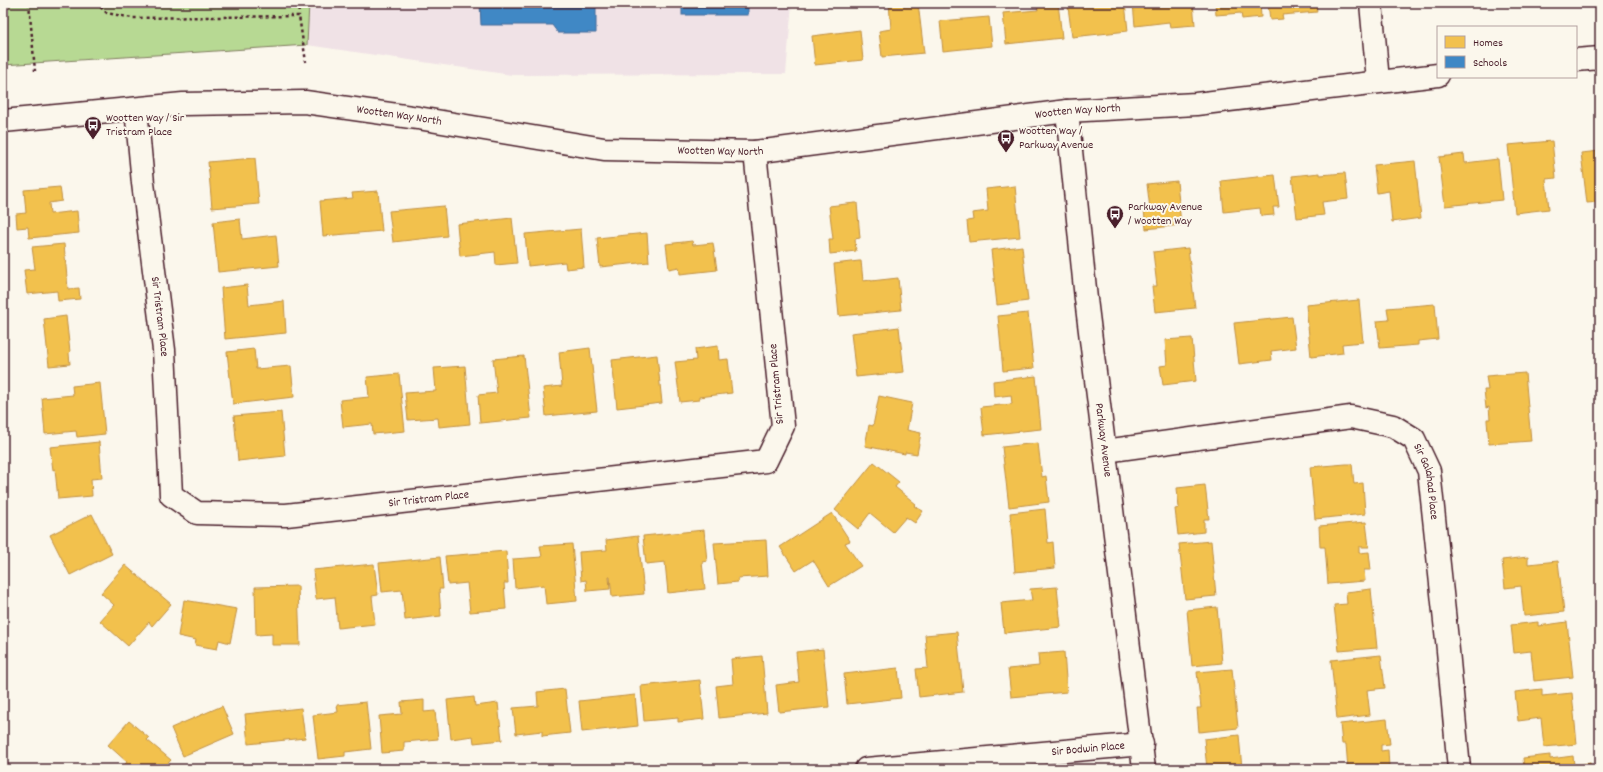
<svg xmlns="http://www.w3.org/2000/svg" width="1603" height="772" font-family="Dekko,sans-serif">
<rect width="100%" height="100%" fill="#fbf7ec"/>
<filter id="ink" filterUnits="userSpaceOnUse"><feTurbulence type="fractalNoise" baseFrequency=".025" numOctaves="2"/><feDisplacementMap in="SourceGraphic" scale="8" xChannelSelector="R" yChannelSelector="G"/><feConvolveMatrix kernelMatrix="1 2 1 2 8 2 1 2 1" color-interpolation-filters="sRGB"/></filter>
<g filter="url(#ink)">
<polygon fill="#f0e2e6" points="309,3 792,3 786,74 512,75 307,45"/>
<polygon fill="#b7d993" stroke="#807c5f" points="3,3 309,3 307,45 3,65"/>
<g fill="#f2c14e" stroke="#c09044">
<polygon points="889,3 918,3 924,53 882,57 879,31 891,29"/>
<polygon points="1037,3 1058,3 1062,38 1006,44 1003,13 1038,10"/>
<polygon points="1105,3 1125,3 1128,31 1072,37 1068,7"/>
<polygon points="1133,3 1193,3 1195,25 1170,27 1169,22 1135,26"/>
<polygon points="1215,3 1260,3 1261,17 1242,19 1241,13 1216,15"/>
<polygon points="1268,3 1316,3 1317,12 1282,15 1283,19 1270,20"/>
<polygon points="989,17 992,46 943,51 940,21"/>
<polygon points="860,30 863,60 815,65 812,36"/>
<polygon points="1552,141 1556,178 1546,179 1549,209 1515,213 1508,145"/>
<polygon points="1600,151 1600,202 1587,203 1581,153"/>
<polygon points="1464,154 1465,163 1498,159 1502,200 1445,206 1439,157"/>
<polygon points="255,158 259,204 212,208 208,162"/>
<polygon points="1415,161 1421,218 1392,222 1389,191 1377,193 1374,165"/>
<polygon points="1320,173 1320,175 1345,173 1348,199 1322,202 1324,215 1297,218 1292,176"/>
<polygon points="1275,175 1279,207 1273,207 1274,215 1261,216 1260,208 1224,212 1221,181"/>
<polygon points="1177,181 1181,225 1146,229 1144,210 1150,209 1147,184"/>
<polygon points="1015,186 1020,237 969,242 967,221 973,220 972,213 988,211 986,189"/>
<polygon points="60,187 62,201 49,203 50,214 77,211 79,233 29,238 28,227 17,228 16,214 26,213 24,190"/>
<polygon points="378,191 382,231 323,236 320,201 353,198 352,193"/>
<polygon points="855,203 857,203 860,238 855,239 856,251 830,254 829,239 833,239 829,206"/>
<polygon points="444,206 447,236 393,242 389,211"/>
<polygon points="512,218 517,263 496,265 495,252 460,256 457,224"/>
<polygon points="240,219 242,239 276,235 279,266 218,272 213,222"/>
<polygon points="581,229 584,267 566,269 565,262 528,266 525,234"/>
<polygon points="647,233 649,262 600,267 597,238"/>
<polygon points="692,241 693,245 713,243 717,270 680,274 679,267 669,269 666,244"/>
<polygon points="64,244 68,289 79,288 80,299 58,301 57,291 27,294 24,270 35,269 32,247"/>
<polygon points="1022,246 1028,301 997,305 991,250"/>
<polygon points="1188,248 1195,308 1155,312 1152,286 1157,286 1153,252"/>
<polygon points="859,261 861,261 863,281 871,280 871,281 898,278 901,310 839,316 834,264"/>
<polygon points="247,285 249,305 284,301 286,333 225,339 221,288"/>
<polygon points="1359,300 1363,342 1342,344 1343,353 1311,357 1306,305"/>
<polygon points="1435,304 1438,339 1418,341 1418,345 1380,348 1377,321 1389,320 1387,308"/>
<polygon points="1028,313 1034,368 1003,371 998,316"/>
<polygon points="66,316 70,352 69,353 70,364 49,366 44,319"/>
<polygon points="1292,317 1296,348 1271,351 1272,360 1239,364 1234,323"/>
<polygon points="899,327 904,372 856,377 851,333"/>
<polygon points="1191,338 1192,338 1196,381 1163,385 1160,366 1167,365 1165,340"/>
<polygon points="718,346 719,360 728,359 732,393 699,397 699,400 680,402 675,362 696,360 695,349"/>
<polygon points="590,348 597,411 546,416 543,388 562,386 559,352"/>
<polygon points="254,349 256,369 291,366 294,397 233,404 227,352"/>
<polygon points="657,355 662,403 617,408 612,360"/>
<polygon points="524,356 531,418 480,423 478,395 497,393 493,359"/>
<polygon points="465,366 470,424 439,427 438,418 408,420 405,393 436,391 434,368"/>
<polygon points="1525,373 1531,441 1489,444 1487,421 1487,419 1490,419 1489,407 1486,408 1484,390 1488,390 1486,376"/>
<polygon points="399,374 405,431 373,434 372,424 343,427 340,400 369,397 367,377"/>
<polygon points="1036,376 1041,429 984,435 981,407 1012,404 1011,395 994,397 993,381"/>
<polygon points="100,383 105,434 77,437 76,431 45,434 42,398 73,395 72,386"/>
<polygon points="879,396 912,403 907,430 921,433 917,454 905,452 905,454 865,446 869,425 873,426"/>
<polygon points="281,412 285,456 238,461 234,416"/>
<polygon points="99,442 102,478 91,479 92,496 58,499 55,469 53,470 50,447"/>
<polygon points="1038,443 1042,477 1046,476 1049,502 1009,507 1002,447"/>
<polygon points="874,462 899,482 895,487 916,504 914,506 923,511 915,523 906,517 893,532 870,513 858,529 835,510"/>
<polygon points="1346,464 1352,464 1354,484 1363,483 1365,514 1315,519 1310,467"/>
<polygon points="1205,485 1209,519 1204,519 1204,532 1178,535 1175,509 1179,508 1177,488"/>
<polygon points="1045,509 1048,543 1053,542 1055,568 1015,572 1010,513"/>
<polygon points="832,513 850,541 845,543 861,566 829,586 813,560 796,571 780,547"/>
<polygon points="92,514 112,554 70,575 50,535"/>
<polygon points="1366,522 1369,547 1359,547 1359,553 1369,552 1371,570 1364,570 1365,581 1328,584 1325,547 1320,547 1319,526"/>
<polygon points="704,530 707,561 702,562 705,589 668,593 665,562 646,564 643,536"/>
<polygon points="638,536 644,594 612,597 610,577 609,577 610,589 587,591 586,580 581,581 579,552 607,550 606,540"/>
<polygon points="766,540 768,576 738,578 738,582 718,584 714,543"/>
<polygon points="1211,541 1216,596 1185,599 1179,544"/>
<polygon points="572,544 577,601 546,604 544,585 515,588 513,559 542,557 540,546"/>
<polygon points="506,551 508,583 504,583 506,609 470,612 467,583 448,585 445,556"/>
<polygon points="440,557 443,589 439,589 441,616 405,620 402,590 382,592 379,563"/>
<polygon points="1528,557 1528,564 1558,561 1564,612 1524,616 1521,586 1505,588 1502,560"/>
<polygon points="374,564 378,595 372,596 375,624 338,628 335,597 316,599 313,570"/>
<polygon points="125,565 171,604 152,626 149,622 128,646 100,621 114,605 101,593"/>
<polygon points="298,586 300,645 272,645 272,634 256,635 255,587"/>
<polygon points="1057,587 1061,627 1004,633 1001,603 1032,600 1030,589"/>
<polygon points="1371,589 1377,648 1339,651 1334,605 1347,604 1346,592"/>
<polygon points="184,600 237,609 230,643 219,640 217,649 195,645 196,640 178,636"/>
<polygon points="1217,607 1222,663 1192,666 1187,610"/>
<polygon points="1538,622 1538,626 1567,622 1573,677 1534,681 1531,651 1514,653 1511,625"/>
<polygon points="957,632 963,692 919,697 916,669 928,668 925,635"/>
<polygon points="823,649 829,707 779,712 776,685 799,682 796,652"/>
<polygon points="1064,652 1067,692 1011,697 1008,669 1039,666 1038,654"/>
<polygon points="1381,655 1385,688 1367,690 1370,715 1337,719 1331,660"/>
<polygon points="762,656 767,713 719,718 716,686 733,684 731,659"/>
<polygon points="898,668 901,698 847,704 844,674"/>
<polygon points="1232,669 1238,728 1199,732 1197,708 1201,708 1197,672"/>
<polygon points="700,680 704,719 678,722 678,718 644,721 641,686"/>
<polygon points="565,689 570,733 542,736 542,731 516,734 513,708 538,706 537,692"/>
<polygon points="1542,689 1542,696 1572,693 1577,744 1544,747 1541,718 1518,721 1515,692"/>
<polygon points="635,695 638,726 582,732 579,701"/>
<polygon points="474,697 475,706 498,703 502,740 474,743 473,736 451,739 447,700"/>
<polygon points="424,700 424,712 435,711 438,739 404,742 404,751 382,753 379,716 402,714 401,702"/>
<polygon points="366,702 371,749 345,752 345,756 318,759 313,715 338,712 337,705"/>
<polygon points="222,706 234,734 183,756 171,728"/>
<polygon points="301,708 305,738 248,744 245,714"/>
<polygon points="1387,719 1390,744 1381,745 1381,751 1388,750 1389,767 1383,768 1384,769 1348,769 1346,744 1342,744 1340,724"/>
<polygon points="129,721 149,738 147,740 171,760 163,769 121,769 127,762 108,745"/>
<polygon points="1239,735 1242,769 1207,769 1204,739"/>
<polygon points="1550,755 1550,759 1573,756 1574,765 1590,763 1591,769 1524,769 1523,758"/>
</g>
<g fill="#3f88c5" stroke="#426897">
<polygon points="480,3 596,3 596,33 558,33 552,25 481,25"/>
<rect x="682" y="3" width="66" height="12"/>
</g>
<g fill="none" stroke-linecap="round" stroke-linejoin="round">
<g stroke="#4a1f2b" stroke-width="25">
<g id="minor">
<polyline points="1371,3 1378,81"/>
<path id="s1" d="M136,109L143,183L164,350L171,495L197,513L286,515L766,461L783,426L755,152"/>
<path id="s2" d="M1105,451L1351,417L1393,426L1414,439L1429,471L1447,640L1459,769"/>
<path id="s3" d="M866,769L1142,744"/>
</g>
</g>
<g stroke="#4a1f2b" stroke-width="25">
<g id="tertiary">
<polyline points="1576,60 1600,58"/>
<path id="s4" d="M1067,111L1086,299L1144,769"/>
<path id="s5" d="M3,121L183,104L305,102L418,118L604,149L755,152L1067,111L1196,104L1438,75"/>
</g>
</g>
<g stroke="#4a1f2b" stroke-width="2.5" stroke-dasharray="3 3" stroke-linecap="butt">
<polyline points="29,3 35,71"/>
<polyline points="96,3 107,13 132,18 299,16 306,62"/>
<polyline points="298,3 299,16"/>
</g>
<use href="#minor" stroke="#fbf7ec" stroke-width="22"/>
<use href="#tertiary" stroke="#fbf7ec" stroke-width="22"/>
</g>
</g>
<defs>
<g id="bus-pin" transform="scale(0.9)"><path d="M0 17L-7.5 6A9.5 9.5 0 1 1 7.5 6Z" fill="#4a1f2b" stroke="#fbf7ec"/><path d="M-5-6H5V4H4V6H2V4H-2V6H-4V4H-5ZM-3.5-4V0h7V-4ZM-3.5 1.2v1.5H-2V1.2ZM2 1.2v1.5H3.5V1.2Z" fill="#fff"/></g>
</defs>
<g fill-rule="evenodd">
<use href="#bus-pin" x="93" y="125"/>
<use href="#bus-pin" x="1006" y="138"/>
<use href="#bus-pin" x="1115" y="214"/>
</g>
<g text-anchor="middle" dominant-baseline="central" stroke-width="4" stroke-linejoin="round" paint-order="stroke">
<g font-size="12" fill="#4a1f2b" stroke="#fbf7ec">
<text stroke="none"><textPath href="#s5" startOffset="1082">Wootten Way North</textPath></text>
<text stroke="none"><textPath href="#s5" startOffset="398">Wootten Way North</textPath></text>
<text stroke="none"><textPath href="#s5" startOffset="722">Wootten Way North</textPath></text>
<text stroke="none"><textPath href="#s1" startOffset="209">Sir Tristram Place</textPath></text>
<text transform="translate(777 384) rotate(-95)">Sir Tristram Place</text>
<text stroke="none"><textPath href="#s4" startOffset="331">Parkway Avenue</textPath></text>
<text stroke="none"><textPath href="#s2" startOffset="361">Sir Galahad Place</textPath></text>
<text stroke="none"><textPath href="#s1" startOffset="652">Sir Tristram Place</textPath></text>
<text stroke="none"><textPath href="#s3" startOffset="223">Sir Bodwin Place</textPath></text>
</g>
<g font-size="12" fill="#4a1f2b" stroke="#fbf7ec" text-anchor="start">
<text x="106" y="118">Wootten Way / Sir<tspan x="106" dy="14">Tristram Place</tspan></text>
<text x="1019" y="131">Wootten Way /<tspan x="1019" dy="14">Parkway Avenue</tspan></text>
<text x="1128" y="207">Parkway Avenue<tspan x="1128" dy="14">/ Wootten Way</tspan></text>
</g>
</g>
<rect width="1603" height="772" fill="none" stroke="#fbf7ec" stroke-width="16"/>
<rect x="8" y="8" width="1587" height="756" fill="none" stroke="#4a1f2b" stroke-width="1.5" filter="url(#ink)"/>
<rect x="1437" y="26" width="140" height="52" fill="#fbf7ec" stroke="#b4a19f"/>
<rect x="1445" y="36" width="20" height="12" fill="#f2c14e" stroke="#b4a19f"/>
<text x="1473" y="46" font-size="12" fill="#4a1f2b">Homes</text>
<rect x="1445" y="56" width="20" height="12" fill="#3f88c5" stroke="#b4a19f"/>
<text x="1473" y="66" font-size="12" fill="#4a1f2b">Schools</text>
</svg>
